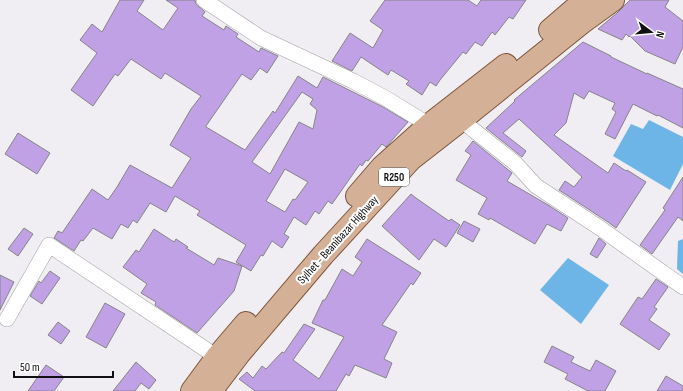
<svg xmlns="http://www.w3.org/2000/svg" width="683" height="391" font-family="'Sofia Sans Condensed',sans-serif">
<rect width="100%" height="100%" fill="#f0eef2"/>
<g fill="#6cb5e6">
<polygon points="649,120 683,137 683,164 670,190 613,156 631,124 643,129"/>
<polygon points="683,239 683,274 677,269 678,241"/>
<polygon points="568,258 609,285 581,324 540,290"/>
</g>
<g fill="#c1a1e6" stroke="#868488" fill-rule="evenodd">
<path d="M120,0H144L137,11L163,30L178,8L166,0H195L196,4L205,12L202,16L224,30L226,26L238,34L236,37L259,52L261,48L278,56L267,73L260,68L251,80L242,74L206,126V127L245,150L273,111L275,113L298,76L317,88L323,77L383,107L408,122L386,147L382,144L368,161L366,160L362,166L360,164L332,204L328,201L319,214L315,211L306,225L294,217L284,234L289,237L282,248L272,241L263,256L261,255L251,271L236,262L246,245L197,215L200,211L175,196L166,212L150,203L137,223L133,220L128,228L121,224L112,239L93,228L83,241L81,240L74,251L54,238L58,231L62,233L92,189L108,200L117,187L130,165L172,188L191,158L170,145L191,109L201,96L165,73L161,79L131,59L118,76L115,74L93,106L71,90L97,53L80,40L92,24L102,32ZM302,92L313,99L310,104L317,110L313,129L299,122L270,174L252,162ZM285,169L308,182L295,200L293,199L285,212L266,201Z"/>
<polygon points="385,0 468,0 477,6 481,0 526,0 513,19 509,17 495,35 492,32 482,46 475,42 466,54 463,52 440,80 436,86 430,82 422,95 406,84 409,81 391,70 388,75 361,57 352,71 332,61 350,33 373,48 383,30 370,21"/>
<polygon points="630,0 669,0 665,7 683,21 683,47 675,64 645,51 630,36 629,37 626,34 622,40 598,29 617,13"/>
<polygon points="583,42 611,56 611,57 647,74 647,73 683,89 683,128 658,115 657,116 633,104 615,139 605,134 616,112 612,109 615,103 589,91 584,99 574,93 566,123 554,135 608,173 614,163 626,171 627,170 646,182 616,228 608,222 559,190 565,181 574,187 582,177 519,119 503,133 526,151 522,157 486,128 515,101 514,100"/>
<polygon points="18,133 50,153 37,174 5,154"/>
<polygon points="473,141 512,173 507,181 548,205 568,218 561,231 547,224 535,244 490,218 489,220 478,214 487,198 456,180 471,155 465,151"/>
<polygon points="683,177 683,221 678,217 652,254 640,245 665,210 663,208"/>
<polygon points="411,194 416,198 449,221 451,219 460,225 446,247 434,239 419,260 382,226"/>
<polygon points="464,221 480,229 473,242 457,233"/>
<polygon points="24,228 33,234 18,256 8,249"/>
<polygon points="154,229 174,242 176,239 188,247 186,248 214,265 218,258 242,266 234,291 197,333 155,305 156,302 141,293 147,284 123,267 136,250 139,252"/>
<polygon points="599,238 606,244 597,258 590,254"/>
<polygon points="367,239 421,273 413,285 411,283 382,325 397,332 384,359 392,363 386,378 355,365 349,376 346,374 336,391 255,391 239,379 247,372 253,378 262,366 266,369 282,352 284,353 304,324 315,329 293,360 319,379 344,337 312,323 323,300 325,300 342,269 353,276 362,262 355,257"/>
<polygon points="50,271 60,278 42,304 30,296 39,281 41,283"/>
<polygon points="0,275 14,282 0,310"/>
<polygon points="656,279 668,287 654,307 657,309 649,320 670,334 659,350 620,324 638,297 642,299"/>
<polygon points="105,303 125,314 106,348 86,337"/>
<polygon points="58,322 70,331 61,344 48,335"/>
<polygon points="552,346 574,357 571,362 590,371 596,360 616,371 605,391 588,391 565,379 568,374 544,362"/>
<polygon points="136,362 156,380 149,389 141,383 135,391 113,391"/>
<polygon points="46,365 64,377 54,391 28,391"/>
<polygon points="666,376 683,386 683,391 657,391"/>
</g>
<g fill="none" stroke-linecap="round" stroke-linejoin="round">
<g stroke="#a3a1a5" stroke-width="16">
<g id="minor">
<polyline points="204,0 261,38 353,81 387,99 429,125"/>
<polyline points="461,120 515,163 536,186 600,228 683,287"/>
<polyline points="7,319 49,245 217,357"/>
</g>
</g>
<g stroke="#7d553b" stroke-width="24">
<g id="primary">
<polyline points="550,30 585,0"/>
<polyline points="357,196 382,167 429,125 506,65"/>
<polyline points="192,391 217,357 246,323"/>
<polyline points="211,391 239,354 323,255 411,159 461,120 584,21 613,0"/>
</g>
</g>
<use href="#minor" stroke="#fff" stroke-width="15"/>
<use href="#primary" stroke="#d4b097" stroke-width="22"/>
</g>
<g text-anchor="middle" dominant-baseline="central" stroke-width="4" stroke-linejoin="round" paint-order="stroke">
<rect fill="#fff" stroke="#585758" stroke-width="1" x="379" y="168" width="30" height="18" rx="3"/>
<g font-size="11" font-weight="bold" fill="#100f11">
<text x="394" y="177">R250</text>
</g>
<g font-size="12" fill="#100f11" stroke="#fff">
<text transform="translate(338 240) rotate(-48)">Sylhet - Beanibazar Highway</text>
</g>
</g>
<g transform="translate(651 32) rotate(106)" stroke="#ffffff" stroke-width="3" paint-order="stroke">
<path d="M0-3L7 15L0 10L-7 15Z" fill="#100f11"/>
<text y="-6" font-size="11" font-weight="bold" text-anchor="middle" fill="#100f11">N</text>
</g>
<path d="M14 371v6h99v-6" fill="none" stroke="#100f11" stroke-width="2"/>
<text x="20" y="371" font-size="12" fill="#100f11" stroke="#ffffff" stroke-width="3" paint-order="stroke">50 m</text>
</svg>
